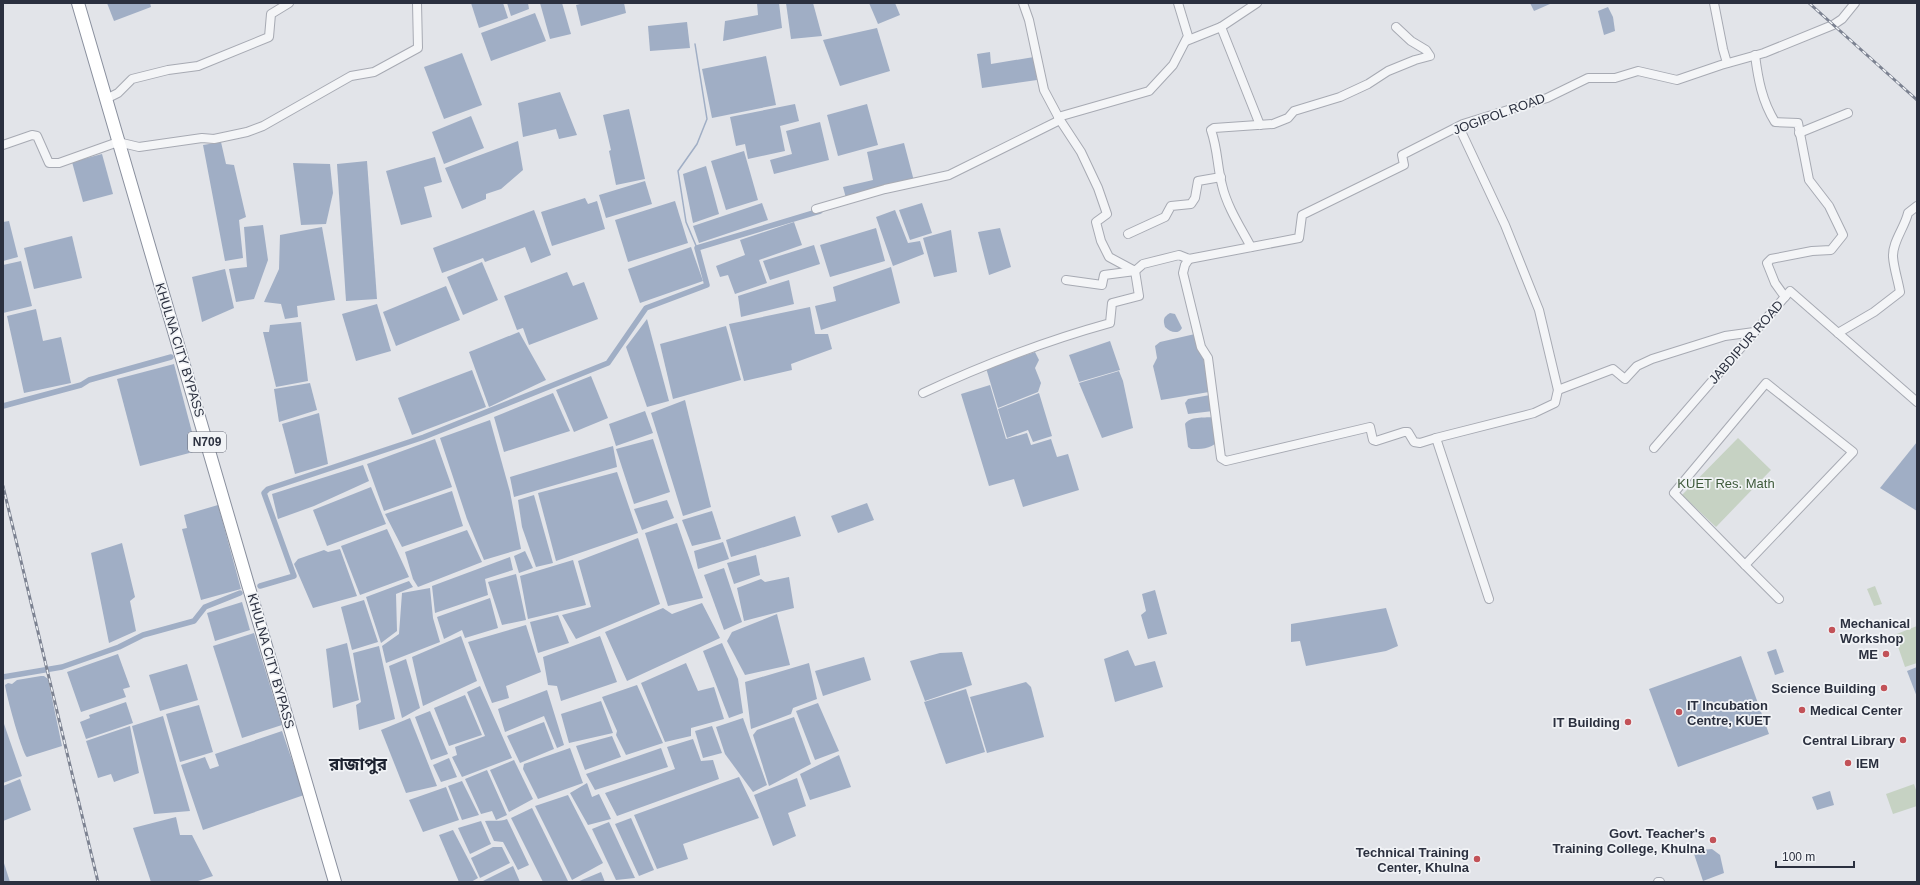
<svg xmlns="http://www.w3.org/2000/svg" width="1920" height="885" font-family="Arial,'Noto Sans Bengali',sans-serif">
<rect width="100%" height="100%" fill="#e2e4e9"/>
<g fill="#c6d2c3">
<polygon points="1738,438 1771,470 1716,527 1682,495"/>
<polygon points="1875,586 1882,604 1874,606 1867,589"/>
<polygon points="1917,626 1917,663 1905,667 1894,635"/>
<polygon points="1914,784 1917,793 1917,806 1893,814 1886,794"/>
</g>
<g fill="#a0aec5">
<polygon points="107,3 150,3 151,7 114,21"/>
<polygon points="471,3 503,3 508,18 479,28"/>
<polygon points="507,3 528,3 529,9 511,16"/>
<polygon points="540,3 562,3 571,34 550,39"/>
<polygon points="584,3 624,3 626,13 581,26 576,5"/>
<polygon points="757,3 779,3 782,28 723,41 725,21 758,15"/>
<polygon points="786,3 813,3 822,36 791,39"/>
<polygon points="869,3 895,3 900,15 878,24"/>
<polygon points="1530,3 1550,3 1550,4 1534,11"/>
<polygon points="1608,7 1613,17 1615,31 1604,35 1598,11"/>
<polygon points="535,13 546,41 491,61 481,33"/>
<polygon points="687,22 690,48 650,51 648,26"/>
<polygon points="877,28 890,71 840,86 823,40"/>
<polygon points="990,52 991,64 1034,57 1037,80 982,88 977,54"/>
<polygon points="462,53 482,105 444,119 424,67"/>
<polygon points="766,56 776,105 712,118 702,69"/>
<polygon points="560,92 577,135 559,139 556,129 523,137 518,103"/>
<polygon points="795,104 799,121 780,126 785,151 748,159 745,144 736,146 730,117"/>
<polygon points="867,104 878,145 838,156 827,115"/>
<polygon points="629,109 645,179 616,185 609,151 611,150 603,115"/>
<polygon points="471,116 484,148 444,164 432,132"/>
<polygon points="820,122 829,160 774,174 770,160 792,154 786,131"/>
<polygon points="518,141 523,170 501,189 486,194 486,199 462,209 445,168"/>
<polygon points="221,142 226,164 234,165 246,217 239,220 243,258 225,261 203,145"/>
<polygon points="904,143 914,181 846,198 843,187 873,180 867,152"/>
<polygon points="744,151 758,200 726,210 711,161"/>
<polygon points="102,154 113,194 83,202 72,162"/>
<polygon points="435,157 442,182 424,187 432,217 401,225 386,171"/>
<polygon points="367,161 377,299 346,301 337,164"/>
<polygon points="293,163 330,164 333,193 326,224 301,225"/>
<polygon points="706,166 719,214 693,223 683,174"/>
<polygon points="645,181 652,204 606,218 599,195"/>
<polygon points="585,198 588,204 597,201 605,229 552,246 541,212"/>
<polygon points="675,201 688,243 628,262 615,220"/>
<polygon points="762,203 768,220 699,243 693,226"/>
<polygon points="922,203 932,233 910,240 899,210"/>
<polygon points="534,210 551,255 531,263 525,247 485,262 483,258 442,273 433,248"/>
<polygon points="895,210 908,243 920,241 924,254 893,266 876,217"/>
<polygon points="9,221 18,257 3,261 3,222"/>
<polygon points="794,222 802,245 759,260 767,283 735,294 728,275 720,277 716,266 745,255 740,240"/>
<polygon points="263,225 268,260 254,299 236,302 229,269 247,267 244,227"/>
<polygon points="322,227 335,300 297,306 298,317 285,319 281,304 264,302 279,269 280,235"/>
<polygon points="876,228 885,261 830,277 820,245"/>
<polygon points="1000,228 1011,267 989,275 978,232"/>
<polygon points="951,230 957,272 934,277 923,238"/>
<polygon points="72,236 82,278 34,289 24,248"/>
<polygon points="814,245 820,264 770,280 763,261"/>
<polygon points="691,247 703,281 640,303 628,269"/>
<polygon points="21,261 32,306 3,313 3,265"/>
<polygon points="482,262 498,300 463,315 447,277"/>
<polygon points="891,267 900,303 821,330 815,306 836,301 833,287"/>
<polygon points="225,269 234,308 202,322 192,277"/>
<polygon points="567,272 573,286 584,282 598,319 529,345 523,328 517,330 504,296"/>
<polygon points="789,280 794,304 741,317 738,296"/>
<polygon points="446,286 460,320 396,346 383,312"/>
<polygon points="377,304 391,351 356,361 342,314"/>
<polygon points="810,307 815,334 828,334 832,349 791,364 792,370 744,381 729,324"/>
<polygon points="36,309 43,341 61,337 71,383 24,393 7,316"/>
<path d="M1170,313L1175,314L1182,328C1178,335 1170,332 1165,327C1163,320 1163,317 1170,313Z"/>
<polygon points="647,319 669,401 647,407 626,347"/>
<polygon points="301,322 308,381 276,387 263,332 269,332 270,325"/>
<polygon points="726,326 741,380 673,399 660,344"/>
<polygon points="519,332 546,380 489,407 469,352"/>
<polygon points="1195,334 1207,360 1209,392 1161,400 1153,366 1157,358 1155,346 1160,342"/>
<polygon points="1110,341 1120,370 1079,382 1069,355"/>
<polygon points="1035,352 1039,360 1035,368 1041,383 1038,392 998,408 986,368"/>
<polygon points="174,364 197,451 140,466 117,379"/>
<polygon points="472,370 486,407 412,435 398,398"/>
<polygon points="1119,371 1123,381 1133,428 1102,438 1079,383"/>
<polygon points="591,376 608,418 574,432 556,390"/>
<polygon points="310,383 317,410 279,422 274,389"/>
<polygon points="990,385 1006,439 1027,433 1031,445 1051,439 1057,457 1068,454 1079,490 1023,507 1014,479 989,486 961,394"/>
<polygon points="553,393 570,431 504,452 494,417"/>
<polygon points="1039,393 1052,436 1033,442 1028,430 1007,438 998,409"/>
<polygon points="1210,395 1213,411 1188,414 1185,403 1188,399"/>
<polygon points="685,400 711,507 683,516 651,413"/>
<polygon points="645,411 653,433 616,446 609,424"/>
<polygon points="319,413 328,464 295,474 282,424"/>
<path d="M1212,417L1217,442C1211,449 1200,449 1191,449L1188,447L1185,424C1190,416 1204,418 1212,417Z"/>
<polygon points="490,420 510,492 521,549 484,560 467,519 440,438"/>
<polygon points="435,439 452,487 384,511 367,464"/>
<polygon points="653,439 670,492 634,504 616,449"/>
<polygon points="1917,442 1917,511 1880,488"/>
<polygon points="613,446 617,467 514,497 510,477"/>
<polygon points="363,465 369,481 314,506 278,519 272,494"/>
<polygon points="617,472 638,533 556,561 538,493"/>
<polygon points="371,487 386,524 327,546 313,510"/>
<polygon points="452,491 463,526 402,547 385,514"/>
<polygon points="534,495 553,563 536,567 522,527 518,500"/>
<polygon points="667,500 674,518 642,530 634,509"/>
<polygon points="867,503 874,520 838,533 831,516"/>
<polygon points="218,505 241,589 201,600 182,529 187,528 184,515"/>
<polygon points="712,511 721,539 692,546 682,520"/>
<polygon points="795,516 801,536 731,557 726,540"/>
<polygon points="677,523 703,598 668,606 645,533"/>
<polygon points="387,529 409,577 360,595 341,546"/>
<polygon points="467,530 482,562 418,587 413,579 405,552"/>
<polygon points="638,538 660,604 576,639 562,615 591,607 578,561"/>
<polygon points="723,542 729,559 698,569 694,551"/>
<polygon points="122,543 135,597 130,601 136,631 109,643 91,553"/>
<polygon points="340,549 357,596 313,608 294,564 298,559 324,550 328,552"/>
<polygon points="525,551 533,568 519,573 514,556"/>
<polygon points="756,555 760,575 734,584 727,563"/>
<polygon points="510,557 513,570 485,579 488,595 435,613 432,586"/>
<polygon points="573,560 586,605 528,619 520,576"/>
<polygon points="724,568 742,622 724,630 704,575"/>
<polygon points="516,574 526,620 502,625 488,582"/>
<polygon points="789,577 794,608 744,621 737,588 761,579 765,582"/>
<polygon points="409,581 413,587 396,594 397,631 381,643 366,597"/>
<polygon points="430,588 433,618 440,642 386,663 382,646 399,634 402,593"/>
<polygon points="1155,590 1167,634 1148,639 1141,615 1146,611 1142,594"/>
<polygon points="490,598 498,628 465,638 462,630 444,639 437,617"/>
<polygon points="364,600 378,642 352,650 341,607"/>
<polygon points="242,602 250,630 215,641 207,613"/>
<polygon points="702,603 720,638 627,681 605,632 663,608 672,614"/>
<polygon points="1386,608 1398,646 1386,651 1306,666 1300,641 1291,642 1291,624"/>
<polygon points="777,614 790,665 745,675 727,641 732,632"/>
<polygon points="558,615 569,643 538,653 530,622"/>
<polygon points="526,625 541,672 506,686 509,698 492,703 468,642"/>
<polygon points="254,633 282,725 242,738 213,646"/>
<polygon points="461,636 477,681 423,706 412,657"/>
<polygon points="600,636 617,682 561,701 557,686 548,685 543,657"/>
<polygon points="347,643 359,700 333,708 326,649"/>
<polygon points="722,643 738,679 743,713 729,718 703,651"/>
<polygon points="379,646 395,719 359,730 356,705 361,702 353,653"/>
<polygon points="1776,649 1784,672 1775,675 1767,652"/>
<polygon points="1128,650 1135,666 1155,661 1163,687 1115,702 1104,659"/>
<polygon points="962,652 972,685 925,701 910,661 940,653"/>
<polygon points="118,654 130,687 123,689 126,697 81,712 67,672"/>
<polygon points="1741,656 1769,734 1678,767 1649,689"/>
<polygon points="864,657 871,680 823,696 815,671"/>
<polygon points="406,659 420,708 402,718 389,666"/>
<polygon points="686,663 698,691 714,687 724,719 691,728 691,736 665,742 641,683"/>
<polygon points="809,663 817,699 793,708 791,714 751,729 745,682"/>
<polygon points="187,664 198,700 160,711 149,675"/>
<polygon points="1917,667 1917,697 1907,671"/>
<path d="M41,676H44L48,679L62,746L27,757C22,753 6,694 5,685L8,683L12,684L17,680Z"/>
<polygon points="1026,682 1031,687 1044,737 987,753 970,697"/>
<polygon points="637,685 663,743 626,755 616,735 617,731 602,697"/>
<polygon points="480,686 512,758 462,777 452,757 457,755 455,747 485,736 467,692"/>
<polygon points="966,689 985,752 946,764 924,702"/>
<polygon points="547,690 564,745 557,748 544,716 505,732 498,709"/>
<polygon points="465,695 482,735 449,746 434,708"/>
<polygon points="601,701 613,733 569,743 561,714"/>
<polygon points="126,702 133,723 86,739 80,722 90,718 89,715"/>
<polygon points="818,703 839,751 815,760 796,711"/>
<polygon points="199,705 213,752 180,762 166,714"/>
<polygon points="430,711 448,754 431,760 415,717"/>
<polygon points="163,716 190,811 154,814 132,726"/>
<polygon points="794,717 811,764 769,786 753,735 757,730"/>
<polygon points="410,718 437,786 406,793 381,730"/>
<polygon points="743,718 767,785 753,792 725,754 716,727"/>
<polygon points="3,721 22,776 3,783"/>
<polygon points="544,722 554,749 520,763 507,736"/>
<polygon points="130,726 139,773 114,782 111,774 98,778 86,741"/>
<polygon points="712,726 722,753 703,758 695,731"/>
<polygon points="282,731 304,795 203,830 181,765 205,757 210,769 219,766 215,754"/>
<polygon points="612,736 621,757 585,770 576,746"/>
<polygon points="693,739 701,761 713,760 719,779 617,816 605,793 675,769 667,747"/>
<polygon points="570,748 583,783 538,799 523,769 524,764"/>
<polygon points="661,748 668,767 595,790 586,774"/>
<polygon points="839,755 851,787 810,800 800,774"/>
<polygon points="449,758 457,777 441,782 433,765"/>
<polygon points="514,760 533,799 509,812 490,770"/>
<polygon points="487,770 507,815 496,820 492,811 481,814 465,779"/>
<polygon points="739,777 759,818 683,844 688,859 657,869 634,815"/>
<polygon points="797,778 806,806 788,813 796,836 773,846 754,795"/>
<polygon points="20,779 31,810 3,821 3,786"/>
<polygon points="462,781 479,815 462,820 448,786"/>
<polygon points="587,783 592,797 599,794 611,819 588,825 570,793"/>
<polygon points="446,787 459,820 423,832 409,800"/>
<polygon points="1830,791 1834,805 1817,810 1812,797"/>
<polygon points="568,795 603,863 572,880 535,806"/>
<polygon points="532,808 568,881 543,882 511,818"/>
<polygon points="176,817 180,835 192,835 213,876 195,882 151,882 133,828"/>
<polygon points="631,818 654,870 639,876 615,824"/>
<path d="M507,819L529,865L518,870L503,842L494,841L485,821C493,820 499,822 507,819Z"/>
<polygon points="481,821 491,844 470,854 458,828"/>
<polygon points="609,822 635,878 616,880 592,829"/>
<polygon points="453,830 478,878 471,882 459,882 439,835"/>
<polygon points="493,847 502,847 510,863 480,878 471,858"/>
<polygon points="1712,849 1720,855 1724,873 1703,881 1694,854 1701,850"/>
<polygon points="3,860 10,882 3,882"/>
<polygon points="513,866 520,882 481,882"/>
<polygon points="601,872 605,882 577,882"/>
</g>
<g fill="none" stroke-linecap="round" stroke-linejoin="round">
<polyline stroke="#a0aec5" stroke-width="1.5" points="695,44 707,119 697,144 678,171 686,222 697,248"/>
<g stroke="#a0aec5" stroke-width="5.5">
<polyline points="3,406 81,385 89,380 171,357"/>
<polyline points="260,586 294,576 264,493 268,489 424,437 608,363 646,308 707,285 697,248 820,211"/>
<polyline points="3,677 62,667 119,647 143,635 194,621 205,607 240,593"/>
</g>
<g stroke="#a7aab3" stroke-width="10">
<g id="minor">
<polyline points="1023,3 1029,20 1044,90 1060,120 1081,152 1098,188 1107,214 1096,222 1101,241 1109,257 1135,271 1143,264 1179,255 1189,259 1299,238 1302,215 1404,165 1402,155 1463,124 1547,98 1588,78 1615,78 1638,71 1677,80 1721,65 1764,53 1833,25 1842,19 1855,3"/>
<polyline points="1714,3 1723,49 1727,63"/>
<polyline points="1221,27 1257,3"/>
<polyline points="1186,41 1221,27 1260,125"/>
<path d="M1755,55C1758,79 1762,101 1775,122L1798,123L1809,180L1829,206L1843,235L1831,250L1812,251L1771,259L1767,263L1775,283L1785,297"/>
<polyline points="106,99 118,93 132,79 168,70 198,66 269,37 271,14 289,3"/>
<polyline points="1058,117 1149,91 1173,65 1188,36 1178,3"/>
<polyline points="1459,127 1505,225 1539,310 1558,390 1613,369 1625,379 1637,366 1652,359 1725,336 1754,332"/>
<polyline points="1799,133 1848,113"/>
<polyline points="3,145 32,135 37,136 49,163 59,163 118,142 139,147 202,138 214,139 247,132 263,126 351,76 374,72 418,48 417,3"/>
<polyline points="816,209 885,189 949,175 1060,120"/>
<polyline points="1128,234 1165,217 1171,206 1191,204 1195,198 1198,181 1221,177"/>
<path d="M1251,247C1241,228 1227,207 1222,185C1217,166 1218,150 1211,130L1214,128L1273,124L1288,118L1294,111L1340,97L1368,84L1388,71L1415,60L1430,56L1426,50L1411,41L1396,27"/>
<polyline points="1189,259 1185,265 1183,273 1201,347 1208,358 1221,458 1226,461 1370,427 1373,440 1376,441 1404,432 1408,432 1414,442 1420,443 1436,438 1489,599"/>
<path d="M1838,333L1874,312L1900,292C1898,280 1894,269 1893,257C1892,242 1905,227 1908,213L1917,206"/>
<polygon points="1766,383 1853,452 1745,565 1674,493"/>
<path d="M923,393C983,365 1045,341 1110,323L1112,303L1139,296L1135,271L1104,275L1102,285L1066,280"/>
<polyline points="1436,438 1534,413 1555,403 1558,390"/>
<polyline points="1654,448 1790,291 1917,402"/>
<polyline points="1745,565 1779,599"/>
<polyline points="1658,882 1660,882"/>
</g>
</g>
<g stroke="#8a909e" stroke-width="14">
<polyline id="highway" points="78,3 335,882"/>
</g>
<use href="#minor" stroke="#f4f5f7" stroke-width="8"/>
<use href="#highway" stroke="#fff" stroke-width="12"/>
<g stroke="#7c8291" stroke-width="3">
<g id="rail">
<polyline points="1809,3 1917,100"/>
<polyline points="3,486 98,882"/>
</g>
</g>
<use href="#rail" stroke="#f1f3f6" stroke-width="1.5" stroke-dasharray="4.5" stroke-linecap="butt"/>
</g>
<g fill="#c25258" stroke="#f1f3f6" stroke-width="1.5">
<circle cx="1832" cy="630" r="4"/>
<circle cx="1886" cy="654" r="4"/>
<circle cx="1884" cy="688" r="4"/>
<circle cx="1802" cy="710" r="4"/>
<circle cx="1679" cy="712" r="4"/>
<circle cx="1628" cy="722" r="4"/>
<circle cx="1903" cy="740" r="4"/>
<circle cx="1848" cy="763" r="4"/>
<circle cx="1713" cy="840" r="4"/>
<circle cx="1477" cy="859" r="4"/>
</g>
<g text-anchor="middle" dominant-baseline="central" stroke-width="3.5" stroke-linejoin="round" paint-order="stroke">
<rect fill="#f1f3f6" stroke="#666a76" stroke-width="1" x="188" y="432" width="38" height="20" rx="3"/>
<g font-size="12" font-weight="bold" fill="#2b303f">
<text x="207" y="442">N709</text>
</g>
<g font-size="13" fill="#2b303f" stroke="#f1f3f6">
<text transform="translate(1499 114) rotate(-20)">JOGIPOL ROAD</text>
<text transform="translate(1746 342) rotate(-49)">JABDIPUR ROAD</text>
<text transform="translate(180 350) rotate(73)">KHULNA CITY BYPASS</text>
<text transform="translate(271 661) rotate(74)">KHULNA CITY BYPASS</text>
</g>
<g font-size="13" fill="#3d593a" stroke="#f1f3f6">
<text x="1726" y="483">KUET Res. Math</text>
</g>
<g font-size="13" font-weight="bold" fill="#2b303f" stroke="#f1f3f6" text-anchor="end">
<text x="1840" y="623" text-anchor="start">Mechanical<tspan x="1840" dy="15">Workshop</tspan></text>
<text x="1878" y="654">ME</text>
<text x="1876" y="688">Science Building</text>
<text x="1687" y="705" text-anchor="start">IT Incubation<tspan x="1687" dy="15">Centre, KUET</tspan></text>
<text x="1810" y="710" text-anchor="start">Medical Center</text>
<text x="1620" y="722">IT Building</text>
<text x="1895" y="740">Central Library</text>
<text x="1856" y="763" text-anchor="start">IEM</text>
<text x="1705" y="833">Govt. Teacher's<tspan x="1705" dy="15">Training College, Khulna</tspan></text>
<text x="1469" y="852">Technical Training<tspan x="1469" dy="15">Center, Khulna</tspan></text>
</g>
<g font-size="17" font-weight="bold" fill="#1d2230" stroke="#f1f3f6">
<text x="358" y="764">রাজাপুর</text>
</g>
</g>
<rect width="1920" height="885" fill="none" stroke="#2b303f" stroke-width="8"/>
<path d="M1776 861v6h78v-6" fill="none" stroke="#2b303f" stroke-width="2"/>
<text x="1782" y="861" font-size="12" fill="#2b303f" stroke="#f1f3f6" stroke-width="3" paint-order="stroke">100 m</text>
</svg>
